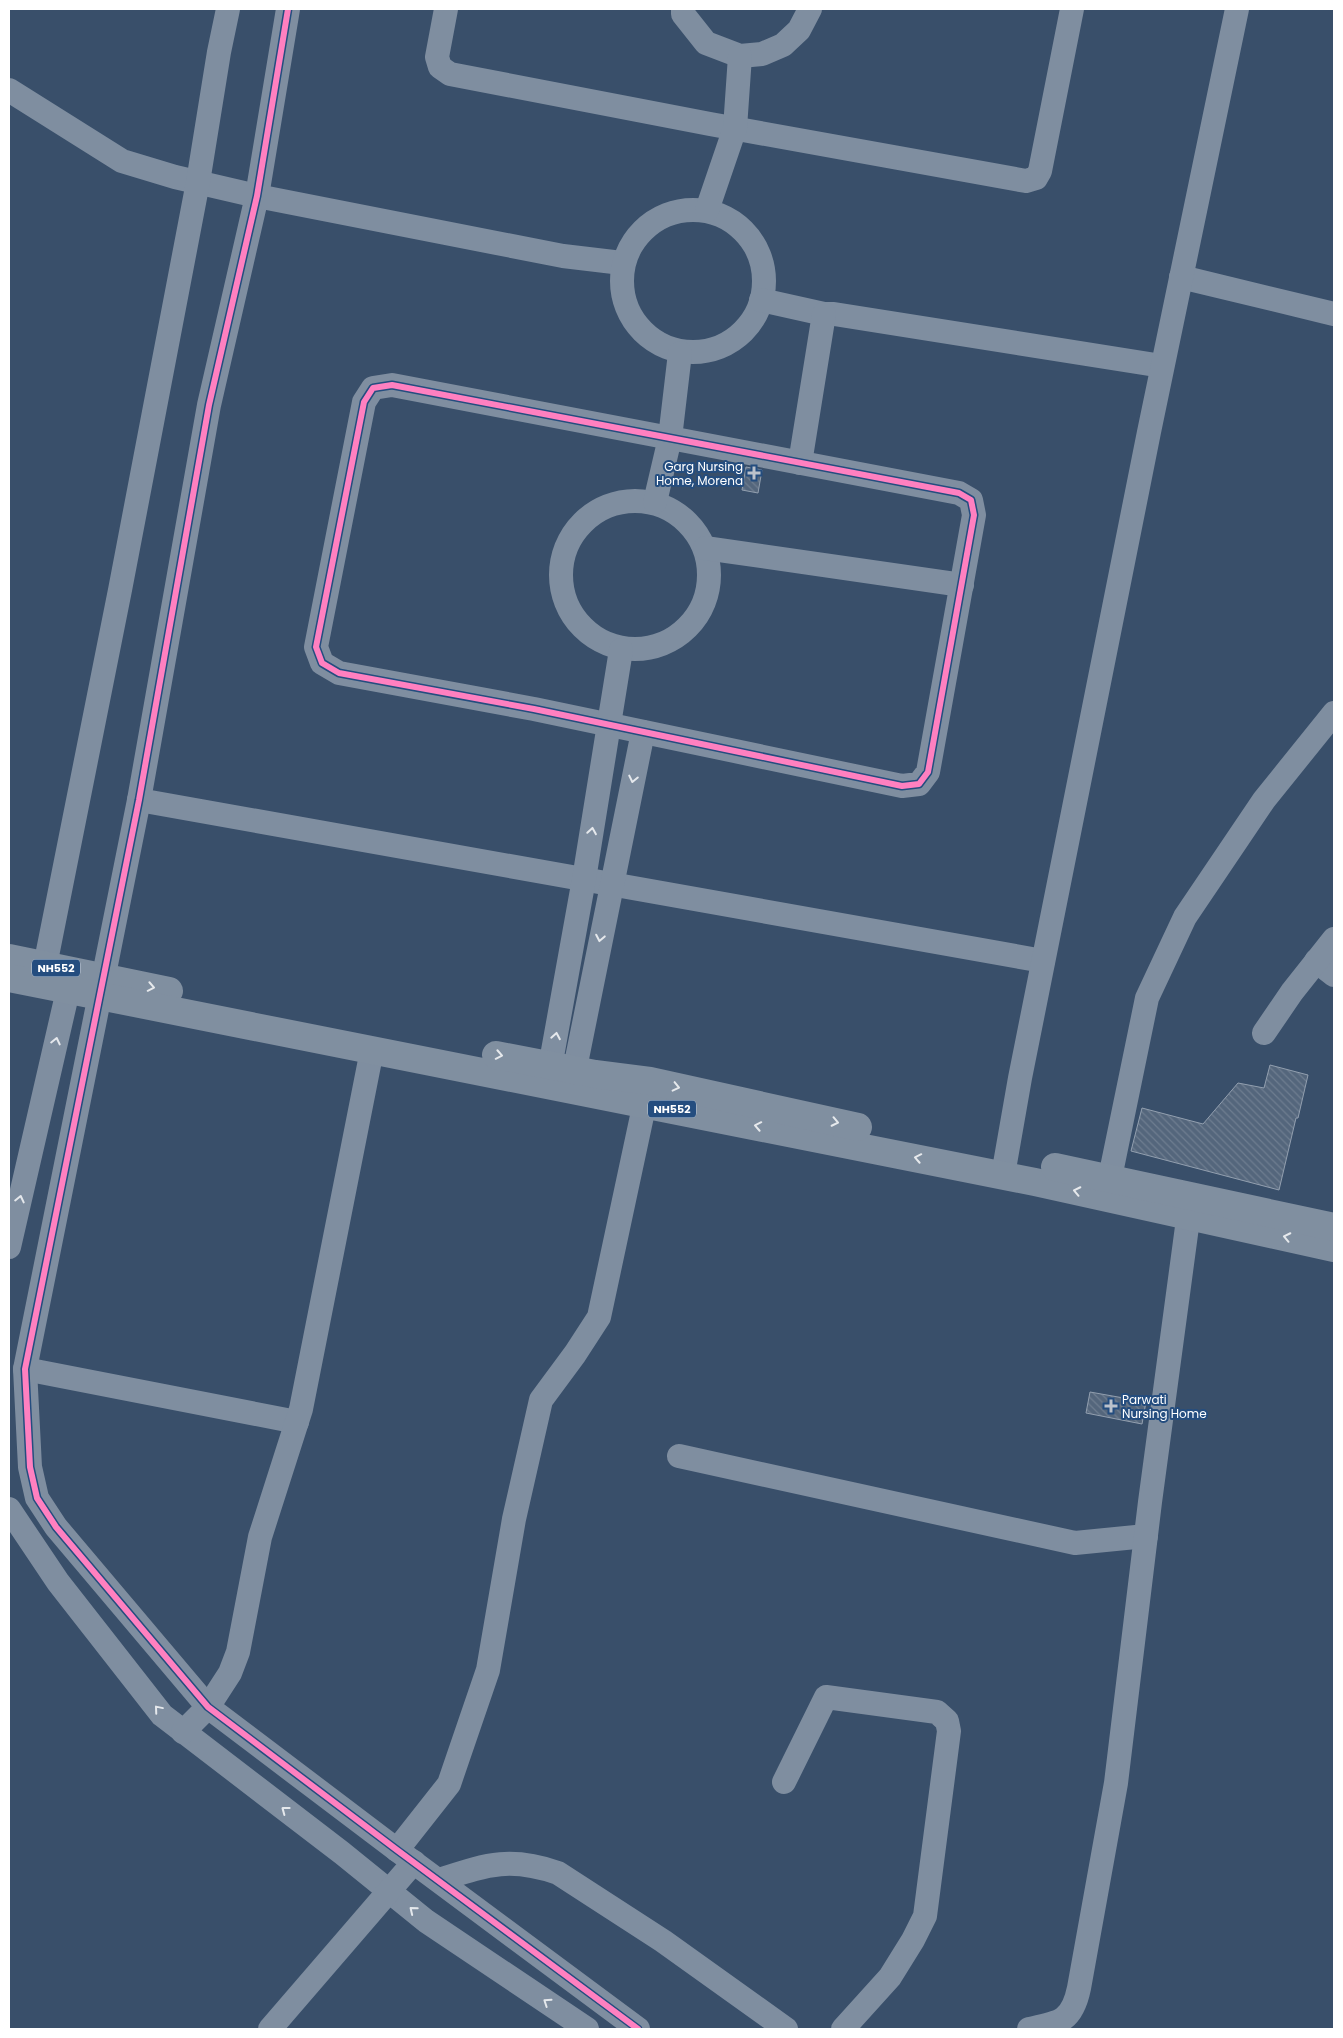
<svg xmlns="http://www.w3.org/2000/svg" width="1343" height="2038" font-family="Poppins,sans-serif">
<defs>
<pattern id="building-back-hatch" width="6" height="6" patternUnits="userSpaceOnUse" patternTransform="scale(1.25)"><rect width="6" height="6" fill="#54667c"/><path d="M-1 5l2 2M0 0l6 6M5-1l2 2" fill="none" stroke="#6e7d90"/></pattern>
</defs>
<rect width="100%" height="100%" fill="#394f6a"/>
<g fill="url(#building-back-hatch)" stroke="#929faf">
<polygon points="746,467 762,470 758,493 742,490"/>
<polygon points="1270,1065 1308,1075 1298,1118 1296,1118 1279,1190 1131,1151 1142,1108 1203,1124 1238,1083 1264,1088"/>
<polygon points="1090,1392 1146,1402 1142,1424 1086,1413"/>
</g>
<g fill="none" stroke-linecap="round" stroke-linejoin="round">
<g stroke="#7f8ea0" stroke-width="24">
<polyline points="288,9 257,196 209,405 139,800 25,1369 30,1467 37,1498 56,1527 208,1707 397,1850 638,2029"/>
<polyline points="446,9 437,57 440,67 450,74 710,124 1026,181 1036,178 1040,171 1072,9"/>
<polyline points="683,9 683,14 706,43 740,56 762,54 783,45 799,30 810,9"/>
<polyline points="9,90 122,161 175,177 257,196 563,256 622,263"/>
<circle cx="693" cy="281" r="71"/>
<polyline points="707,210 735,128 740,56"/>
<polyline points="1181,277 1334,314"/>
<polyline points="761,300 824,314 834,314 1162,366"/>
<polygon points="392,385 959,493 971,500 974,515 928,772 919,784 902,786 534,709 339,673 322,663 316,647 364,402 373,388"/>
<polyline points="800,463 824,314"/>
<circle cx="635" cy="575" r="74"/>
<polyline points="655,502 670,438 680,353"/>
<polyline points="705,548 962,585"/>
<polyline points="139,800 1043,961"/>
<polyline points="1316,961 1334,975"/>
<polyline points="45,966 120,590 198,182 219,52 228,9"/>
<polyline points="1264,1033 1292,992 1334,939"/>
<polyline points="547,1084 584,879 621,650"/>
<polyline points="571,1088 643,732"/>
<polyline points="1003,1175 1020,1078 1149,432 1237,9"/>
<polyline points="1106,1197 1147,998 1185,917 1264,800 1334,713"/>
<polyline points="9,1247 72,973"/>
<polyline points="25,1369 297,1422"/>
<polyline points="679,1456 1075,1543 1146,1536"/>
<polyline points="9,1509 58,1582 162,1715 342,1853 426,1921 587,2029"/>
<polyline points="183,1732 208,1707 230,1673 238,1652 260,1537 301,1409 372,1050"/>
<polyline points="784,1782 826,1697 937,1712 947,1721 949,1731 925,1916 913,1940 890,1977 843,2029"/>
<polyline points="397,1850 449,1784 488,1670 514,1519 541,1400 575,1354 599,1317 648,1088"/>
<path d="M439,1880C486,1865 509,1856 558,1873L663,1941L786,2029"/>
<polyline points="270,2029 414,1862"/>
<path d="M1029,2029C1059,2023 1072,2022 1079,1988L1116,1783L1150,1502L1191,1197"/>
</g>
<g stroke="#808fa0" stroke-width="28">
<polyline points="9,958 169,991"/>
<polyline points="9,978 1035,1182 1334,1248"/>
<polyline points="496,1055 595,1074 650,1081 858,1127"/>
<polyline points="1055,1167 1334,1227"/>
</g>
<g stroke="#244d7f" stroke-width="9">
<g id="cycleway">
<polyline points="288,9 257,196 209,405 139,800 25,1369 30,1467 37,1498 56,1527 208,1707 397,1850 638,2029"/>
<polygon points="392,385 959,493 971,500 974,515 928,772 919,784 902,786 534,709 339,673 322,663 316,647 364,402 373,388"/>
</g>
</g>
<use href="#cycleway" stroke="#ff80c0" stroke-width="6"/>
</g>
<defs><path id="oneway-chevron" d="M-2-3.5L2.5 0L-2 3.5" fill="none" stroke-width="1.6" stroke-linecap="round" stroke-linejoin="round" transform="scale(1.25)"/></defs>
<g stroke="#e5e8ec">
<use href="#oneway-chevron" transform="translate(633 779) rotate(102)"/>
<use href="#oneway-chevron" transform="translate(592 831) rotate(-81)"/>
<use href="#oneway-chevron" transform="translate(600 938) rotate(101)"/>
<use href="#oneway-chevron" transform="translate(556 1036) rotate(-80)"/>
<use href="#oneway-chevron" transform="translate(56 1041) rotate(-77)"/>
<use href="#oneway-chevron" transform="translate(20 1199) rotate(-77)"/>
<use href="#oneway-chevron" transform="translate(158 1709) rotate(-130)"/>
<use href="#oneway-chevron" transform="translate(285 1810) rotate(-143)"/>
<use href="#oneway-chevron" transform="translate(413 1910) rotate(-141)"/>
<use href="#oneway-chevron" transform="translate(547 2002) rotate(-146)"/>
</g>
<g stroke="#e6e9ec">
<use href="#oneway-chevron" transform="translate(151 987) rotate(11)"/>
<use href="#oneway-chevron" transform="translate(499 1055) rotate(11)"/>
<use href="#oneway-chevron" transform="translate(676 1087) rotate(13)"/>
<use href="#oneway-chevron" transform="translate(835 1122) rotate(12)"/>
<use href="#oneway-chevron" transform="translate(758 1126) rotate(-169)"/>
<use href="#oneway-chevron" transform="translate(918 1158) rotate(-169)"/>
<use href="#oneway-chevron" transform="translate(1077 1191) rotate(-168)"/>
<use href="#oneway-chevron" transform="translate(1287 1237) rotate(-168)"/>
</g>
<g fill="#bac1cb" stroke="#244d7f" stroke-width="2">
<path d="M751.5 465.5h5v5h5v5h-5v5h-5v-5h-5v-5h5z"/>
<path d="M1108.5 1398.5h5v5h5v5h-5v5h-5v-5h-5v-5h5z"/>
</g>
<g text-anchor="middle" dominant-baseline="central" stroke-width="4" stroke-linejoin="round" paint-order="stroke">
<g fill="#244d7f" stroke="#bdcad9" stroke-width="1">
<rect x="32" y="959.5" width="48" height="17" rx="4"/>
<rect x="648" y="1100.5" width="48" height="17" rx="4"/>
</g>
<g font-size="11" font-weight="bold" fill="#fff">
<text x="56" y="968">NH552</text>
<text x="672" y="1109">NH552</text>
</g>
<g font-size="12" fill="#fff" stroke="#244d7f" text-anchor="end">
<text x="743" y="466">Garg Nursing<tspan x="743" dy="14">Home, Morena</tspan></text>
<text x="1122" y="1399" text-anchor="start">Parwati<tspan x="1122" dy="14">Nursing Home</tspan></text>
</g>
</g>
<rect width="1343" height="2038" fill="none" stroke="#ffffff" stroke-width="20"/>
</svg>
